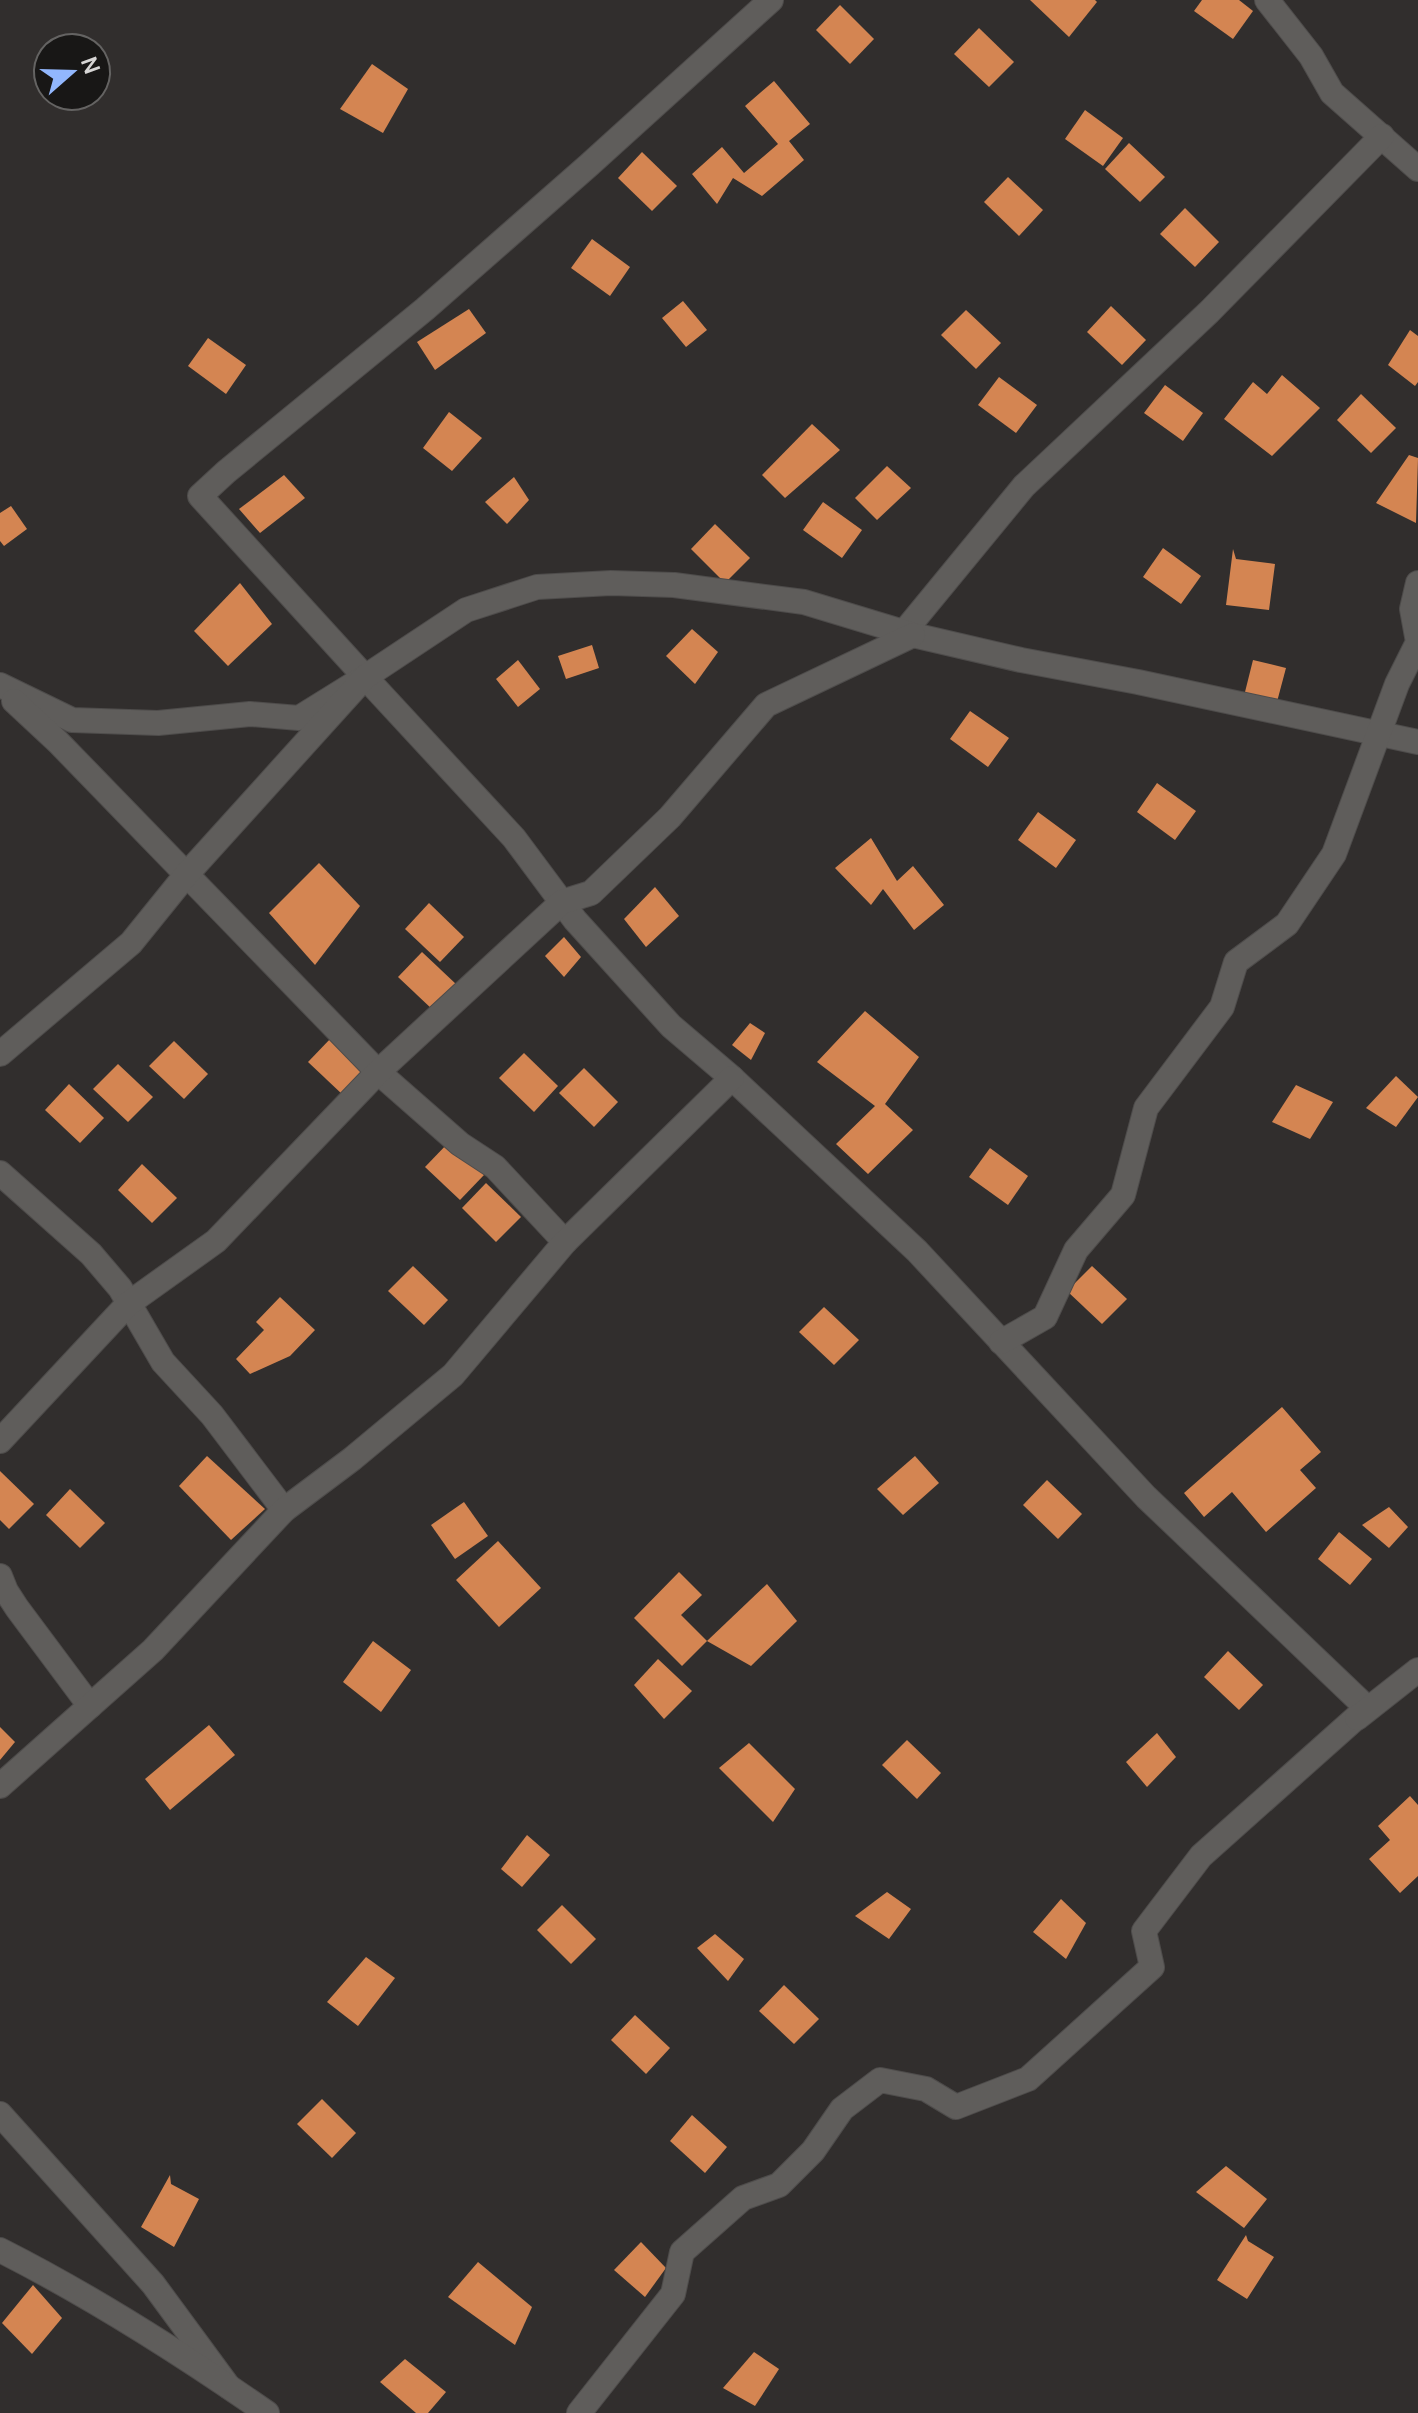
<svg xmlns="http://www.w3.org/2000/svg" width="1418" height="2413" font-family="Manrope,sans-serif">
<rect width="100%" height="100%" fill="#312e2d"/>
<g fill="#d48552">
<polygon points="1030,0 1095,0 1097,2 1069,37"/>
<polygon points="1202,0 1239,0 1253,11 1233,39 1194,11"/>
<polygon points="840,5 874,39 850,64 816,30"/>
<polygon points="979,28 1014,62 989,87 954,54"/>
<polygon points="372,64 408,89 383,133 340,109"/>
<polygon points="774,81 810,124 789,141 804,160 762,196 733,178 717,204 692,174 722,147 744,173 778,144 745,106"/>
<polygon points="1085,110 1123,138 1103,166 1065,139"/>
<polygon points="1129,143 1165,177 1140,202 1105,169"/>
<polygon points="642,152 677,186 652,211 618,178"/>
<polygon points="1008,177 1043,210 1019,236 984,202"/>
<polygon points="1185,208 1219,242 1195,267 1160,234"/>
<polygon points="592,239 630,267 610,296 571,268"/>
<polygon points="683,301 707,330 686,347 662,318"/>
<polygon points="1111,306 1146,340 1122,365 1087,332"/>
<polygon points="469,309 486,333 435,370 417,342"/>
<polygon points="966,310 1001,343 976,369 941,335"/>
<polygon points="1410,330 1418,336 1418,382 1415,386 1388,365"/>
<polygon points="208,338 246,365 226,394 188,366"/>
<polygon points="1282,375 1320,408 1272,456 1224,419 1253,382 1267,394"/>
<polygon points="999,377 1037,405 1016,433 978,405"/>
<polygon points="1165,385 1203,413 1183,441 1144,413"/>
<polygon points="1361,394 1396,428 1371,453 1337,420"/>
<polygon points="449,412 482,438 452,471 423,448"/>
<polygon points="812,424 840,450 785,498 762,475"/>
<polygon points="1409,455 1418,458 1416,523 1376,503"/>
<polygon points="887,466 911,488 877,520 855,498"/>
<polygon points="284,475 305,498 260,533 239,509"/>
<polygon points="514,477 529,500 507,524 485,502"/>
<polygon points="823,502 862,530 842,558 803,530"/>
<polygon points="11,506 27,529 4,546 0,541 0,513"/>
<polygon points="715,524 750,558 725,583 691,549"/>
<polygon points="1163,548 1201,576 1181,604 1143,577"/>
<polygon points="1233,549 1236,559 1275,564 1269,610 1226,605"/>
<polygon points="240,583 272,624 228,666 194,631"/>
<polygon points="692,629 718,652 695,684 666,656"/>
<polygon points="592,645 599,668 566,679 558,656"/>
<polygon points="518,660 540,689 518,707 496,679"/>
<polygon points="1253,660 1286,668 1274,713 1242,704"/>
<polygon points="970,711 1009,738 988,767 950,739"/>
<polygon points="1157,783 1196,811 1175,840 1137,812"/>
<polygon points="1038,812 1076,840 1056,868 1018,840"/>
<polygon points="871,838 897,881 913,866 944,905 914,930 883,889 871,905 835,868"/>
<polygon points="319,863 360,906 315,965 269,913"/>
<polygon points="655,887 679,916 646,947 624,919"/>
<polygon points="429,903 464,937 440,962 405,929"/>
<polygon points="564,937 581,957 564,977 545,956"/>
<polygon points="422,952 457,985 433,1010 398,977"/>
<polygon points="865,1011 919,1057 885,1104 913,1130 868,1174 836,1144 875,1106 817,1062"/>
<polygon points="750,1023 765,1033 751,1060 732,1045"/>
<polygon points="332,1037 367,1070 343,1095 308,1062"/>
<polygon points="174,1041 208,1074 184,1099 149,1066"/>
<polygon points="524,1053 558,1086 534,1112 499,1078"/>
<polygon points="118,1064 153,1097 128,1122 93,1089"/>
<polygon points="584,1068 618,1102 594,1127 559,1093"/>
<polygon points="1396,1076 1418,1097 1396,1127 1366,1108"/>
<polygon points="69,1084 104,1118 80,1143 45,1110"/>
<polygon points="1296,1085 1333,1102 1310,1139 1272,1122"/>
<polygon points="450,1141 484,1175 460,1200 425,1167"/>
<polygon points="990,1148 1028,1176 1008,1205 969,1177"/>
<polygon points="142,1164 177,1198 152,1223 118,1190"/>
<polygon points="486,1183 521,1217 496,1242 462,1208"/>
<polygon points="413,1266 448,1300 424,1325 388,1291"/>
<polygon points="1092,1266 1127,1299 1102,1324 1067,1291"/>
<polygon points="280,1297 315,1330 290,1356 250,1374 236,1359 264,1330 256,1322"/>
<polygon points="824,1307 859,1340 834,1365 799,1332"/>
<polygon points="1282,1407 1321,1452 1300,1470 1316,1488 1266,1532 1232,1492 1204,1517 1184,1493"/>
<polygon points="207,1456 265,1509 231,1540 179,1486"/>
<polygon points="915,1456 939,1483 903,1515 877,1489"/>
<polygon points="0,1471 34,1504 9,1529 0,1520"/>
<polygon points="1047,1480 1082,1514 1058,1539 1023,1505"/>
<polygon points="70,1489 105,1523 80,1548 46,1515"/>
<polygon points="464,1502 488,1536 455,1559 431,1525"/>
<polygon points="1389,1507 1408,1527 1389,1548 1362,1525"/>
<polygon points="1339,1532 1372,1559 1350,1585 1318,1559"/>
<polygon points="498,1541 541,1588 499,1627 456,1580"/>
<polygon points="679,1572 702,1595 681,1615 707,1641 682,1666 634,1618"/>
<polygon points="767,1584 797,1621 751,1666 707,1641"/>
<polygon points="373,1641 411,1670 381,1712 343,1682"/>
<polygon points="1228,1651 1263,1685 1239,1710 1204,1677"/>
<polygon points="658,1659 692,1691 664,1719 634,1685"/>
<polygon points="209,1725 235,1755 170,1810 145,1779"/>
<polygon points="0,1727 15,1742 0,1760"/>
<polygon points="1157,1733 1176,1757 1147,1787 1126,1762"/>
<polygon points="907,1740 941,1773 917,1799 882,1765"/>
<polygon points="749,1743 795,1789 773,1822 719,1768"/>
<polygon points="1410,1796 1418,1805 1418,1876 1400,1893 1369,1859 1390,1840 1378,1826"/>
<polygon points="527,1835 550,1855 522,1887 501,1869"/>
<polygon points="887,1892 911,1909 889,1939 855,1916"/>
<polygon points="1061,1899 1086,1923 1066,1959 1033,1932"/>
<polygon points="562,1905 596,1939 571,1964 537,1930"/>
<polygon points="715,1934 744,1959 728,1981 697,1948"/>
<polygon points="366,1957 395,1978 358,2026 327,2002"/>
<polygon points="784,1985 819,2019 794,2044 759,2011"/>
<polygon points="635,2015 670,2048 646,2074 611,2040"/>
<polygon points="322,2099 356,2133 332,2158 297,2124"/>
<polygon points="692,2115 727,2147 705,2173 670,2141"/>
<polygon points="1226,2166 1267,2199 1244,2228 1196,2192"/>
<polygon points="170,2175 171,2184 199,2199 174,2247 141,2227"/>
<polygon points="1246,2235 1248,2241 1274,2257 1247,2299 1217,2280"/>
<polygon points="641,2242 666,2268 645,2297 614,2270"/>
<polygon points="478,2262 532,2307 515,2345 448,2297"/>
<polygon points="33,2285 62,2318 32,2354 2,2323"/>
<polygon points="754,2352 779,2369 755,2406 723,2388"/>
<polygon points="405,2359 446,2392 428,2413 416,2413 380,2382"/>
</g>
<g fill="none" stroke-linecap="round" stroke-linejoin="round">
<g stroke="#4e4c4b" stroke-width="26">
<g id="street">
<polyline points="1267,0 1311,56 1332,93 1418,169"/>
<polyline points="904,632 1024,486 1209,312 1382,136"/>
<polyline points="365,677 200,496 226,472 425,309 589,165 771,0"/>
<polyline points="0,685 72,720 158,723 250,714 299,718 365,677 514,838 575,920 671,1026 732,1078 917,1251 1146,1497 1367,1708 1201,1856 1144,1931 1152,1967 1028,2079 956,2107 926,2089 880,2080 842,2109 813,2151 779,2185 743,2198 682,2252 673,2294 579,2413"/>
<polyline points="14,701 58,742 378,1072 460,1144 495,1167 565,1242"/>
<polyline points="0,1054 131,943 186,875 365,677 466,610 537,587 611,583 674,585 804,602 913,635 1021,660 1138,682 1418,742"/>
<polyline points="0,1173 91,1254 120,1288 163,1362 212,1415 284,1510"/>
<polyline points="1001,1342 1045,1317 1076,1250 1123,1195 1146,1108 1222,1007 1236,962 1287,924 1334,854 1397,684 1418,642 1412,609 1418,583"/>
<polyline points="0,1441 128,1304 216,1241 378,1072 562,902 591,893 670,817 766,705 913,635"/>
<polyline points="0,1576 6,1591 17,1608 90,1706"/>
<polyline points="1357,1718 1418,1670"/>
<polyline points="0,1786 153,1650 284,1510 352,1459 453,1375 565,1242 732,1078"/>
<polyline points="0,2114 153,2284 228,2386"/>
<path d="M0,2250C91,2296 182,2354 267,2413"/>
</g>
</g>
<use href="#street" stroke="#5f5d5b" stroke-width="24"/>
</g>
<g transform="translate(72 72) rotate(70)"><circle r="38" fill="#181716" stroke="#646362" stroke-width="2"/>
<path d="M0-6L14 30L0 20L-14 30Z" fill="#92b7fd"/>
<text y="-12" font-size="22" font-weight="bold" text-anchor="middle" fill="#d7d6d5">N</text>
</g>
</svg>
